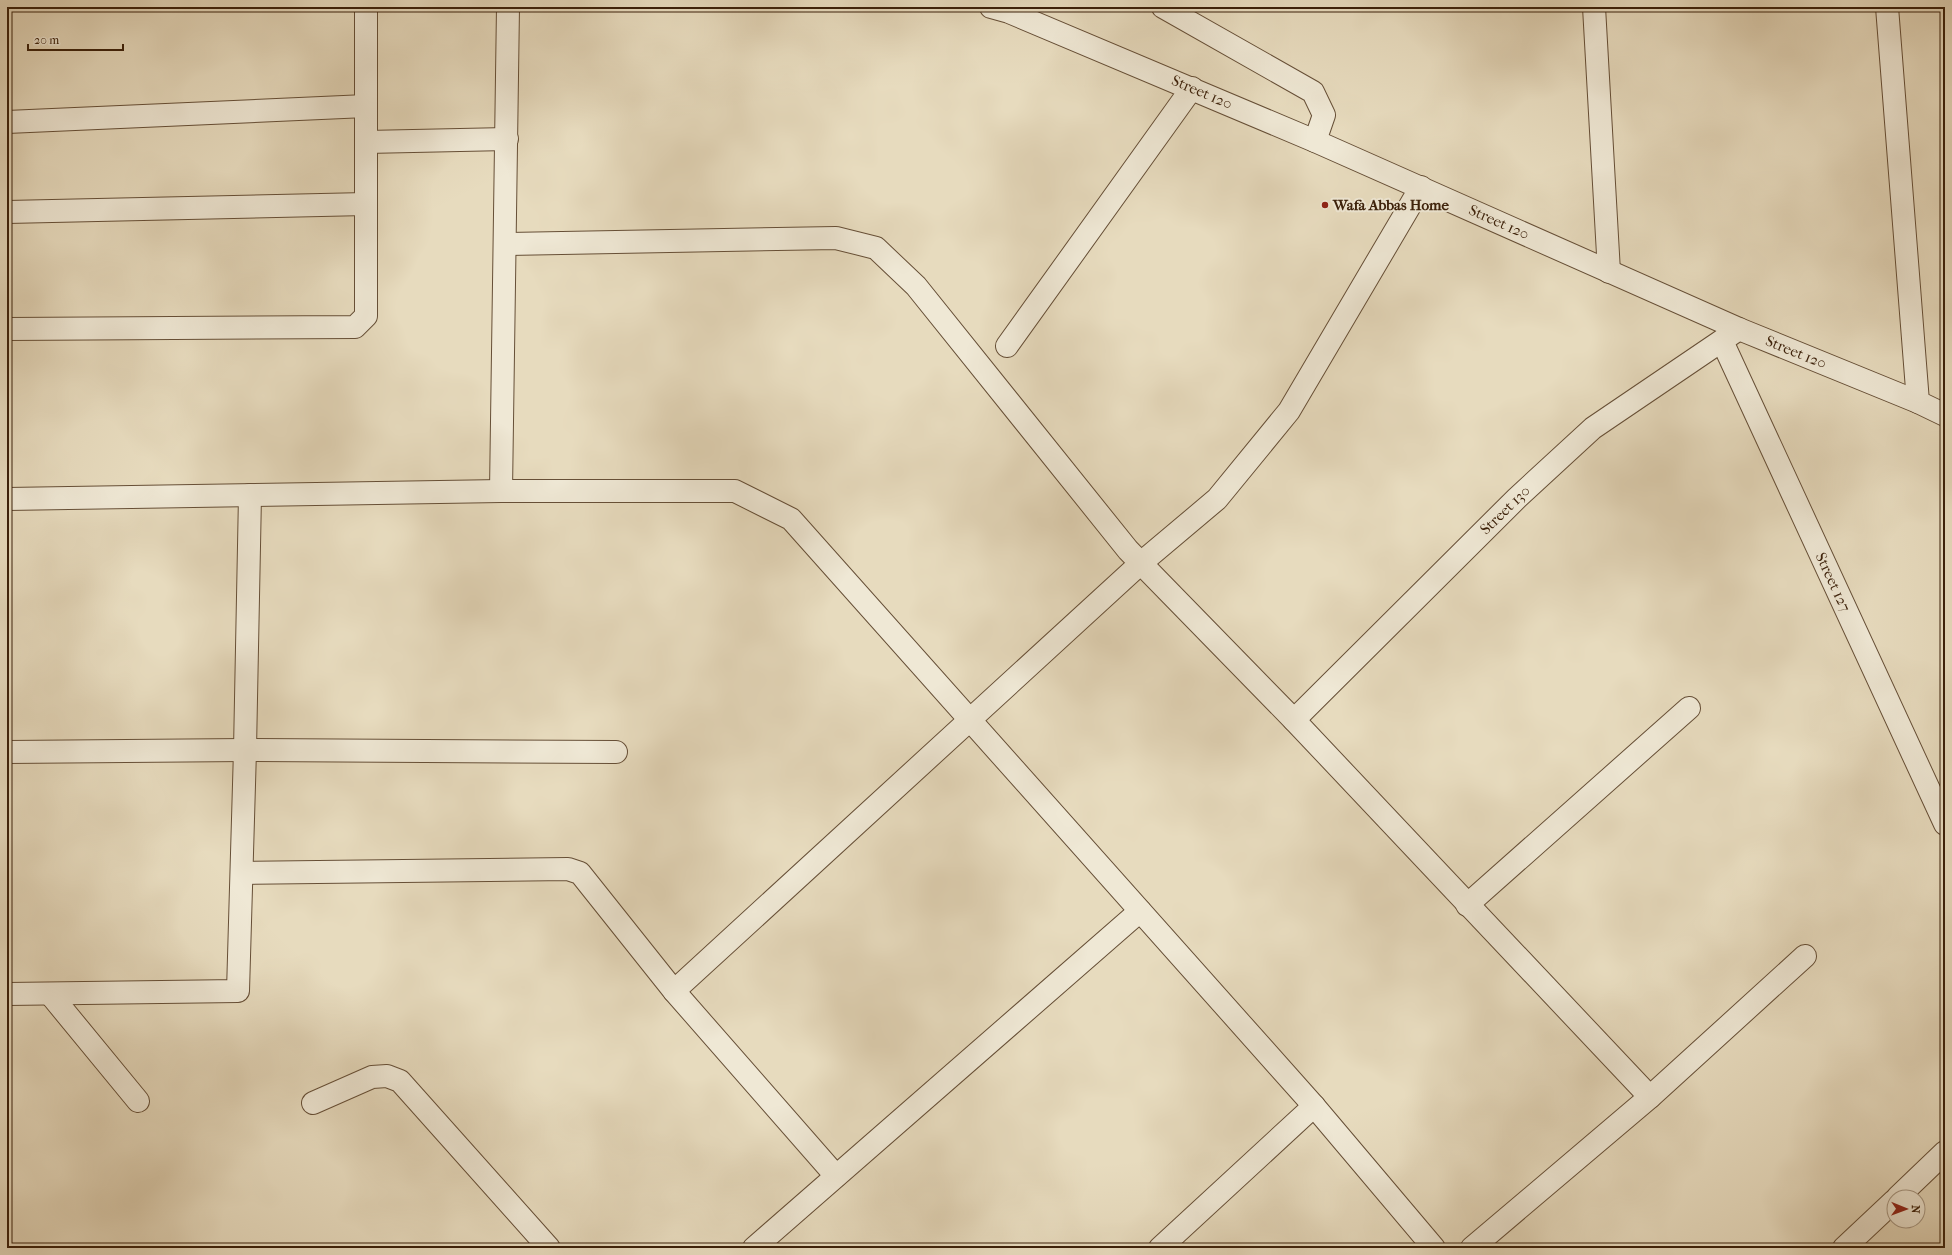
<svg xmlns="http://www.w3.org/2000/svg" width="1952" height="1255" font-family="'IM FELL French Canon',serif">
<rect width="100%" height="100%" fill="#e7dbbe"/>
<filter id="stains"><feTurbulence type="fractalNoise" baseFrequency=".005" numOctaves="4"/><feColorMatrix values="0 0 0 0 .2 0 0 0 0 .09 0 0 0 0 .02 0 0 0 .5 -.17"/></filter>
<radialGradient id="worn" r=".72"><stop offset=".6" stop-color="#630" stop-opacity="0"/><stop offset="1" stop-color="#630" stop-opacity=".3"/></radialGradient>
<g fill="none" stroke-linecap="round" stroke-linejoin="round">
<g stroke="#664f37" stroke-width="24">
<g id="street">
<polyline points="991,7 1009,12 1315,141 1739,329 1918,402"/>
<polyline points="1163,7 1313,92 1324,115 1315,141"/>
<polyline points="1594,7 1609,272"/>
<polyline points="1887,7 1918,402 1945,415"/>
<polyline points="7,122 366,106"/>
<polyline points="366,142 507,139"/>
<polyline points="7,212 366,204"/>
<polyline points="505,244 836,238 876,248 916,286 1128,550 1294,720 1650,1097"/>
<polyline points="7,329 355,327 366,316 366,7"/>
<polyline points="1722,341 1945,824"/>
<polyline points="1007,346 1192,88"/>
<polyline points="501,491 508,7"/>
<polyline points="7,499 501,491 735,491 791,519 1314,1106 1434,1248"/>
<polyline points="1294,720 1517,498 1593,428 1739,329"/>
<polyline points="7,752 245,750 616,752"/>
<polyline points="242,873 568,869 580,873 674,991 1141,563 1217,499 1289,411 1421,187"/>
<polyline points="1467,905 1689,708"/>
<polyline points="674,991 836,1176"/>
<polyline points="7,994 238,991 245,750 250,495"/>
<polyline points="50,994 138,1101"/>
<polyline points="313,1103 372,1077 387,1076 400,1081 549,1248"/>
<polyline points="1898,1197 1945,1152"/>
<polyline points="754,1248 1140,911"/>
<polyline points="1160,1248 1314,1106"/>
<polyline points="1472,1248 1650,1097 1805,956"/>
<polyline points="1844,1248 1894,1201"/>
</g>
</g>
<use href="#street" stroke="#efe8d5" stroke-width="22"/>
</g>
<circle fill="#8f2418" stroke="#efe8d5" stroke-width="1.5" cx="1325" cy="205" r="4"/>
<g text-anchor="middle" dominant-baseline="central" stroke-width="4" stroke-linejoin="round" paint-order="stroke">
<g font-size="15" fill="#3b200a" stroke="#efe8d5">
<text transform="translate(1202 92) rotate(23)">Street 120</text>
<text transform="translate(1499 222) rotate(24)">Street 120</text>
<text transform="translate(1796 352) rotate(22)">Street 120</text>
<text transform="translate(1505 510) rotate(-44)">Street 130</text>
<text transform="translate(1833 582) rotate(65)">Street 127</text>
</g>
<g font-size="15" font-weight="bold" fill="#3b200a" stroke="#efe8d5" text-anchor="start">
<text x="1333" y="205">Wafa Abbas Home</text>
</g>
</g>
<rect width="1952" height="1255" fill="none" stroke="#e7dbbe" stroke-width="24"/>
<rect x="8" y="8" width="1936" height="1239" fill="none" stroke="#3b200a" stroke-width="2"/>
<rect x="12" y="12" width="1928" height="1231" fill="none" stroke="#3b200a"/>
<g transform="translate(1906 1209) rotate(91)"><circle r="19" fill="#efe8d5" stroke="#a79884"/>
<path d="M0-3L7 15L0 10L-7 15Z" fill="#8f2418"/>
<text y="-6" font-size="11" font-weight="bold" text-anchor="middle" fill="#3b200a">N</text>
</g>
<path d="M28 44v6h95v-6" fill="none" stroke="#3b200a" stroke-width="2"/>
<text x="34" y="44" font-size="12" fill="#3b200a" stroke="#efe8d5" stroke-width="3" paint-order="stroke">20 m</text>
<rect width="100%" height="100%" filter="url(#stains)"/>
<rect width="100%" height="100%" fill="url(#worn)"/>
</svg>
